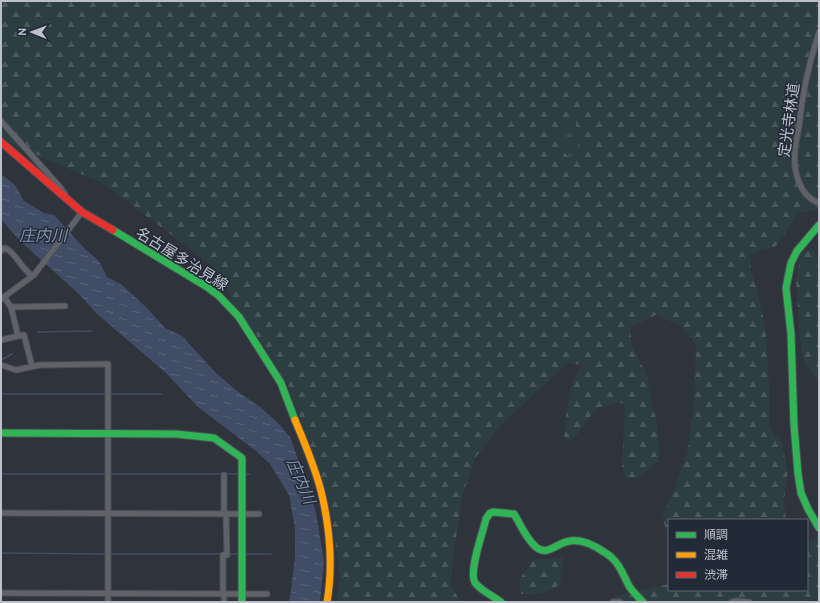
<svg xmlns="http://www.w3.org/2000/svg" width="820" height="603" font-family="Cabin,'Noto Sans JP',sans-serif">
<defs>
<pattern id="forest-firs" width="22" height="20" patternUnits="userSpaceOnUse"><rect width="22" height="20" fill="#2d3e42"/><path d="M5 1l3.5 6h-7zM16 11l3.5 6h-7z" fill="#4a585c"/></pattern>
<pattern id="park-tufts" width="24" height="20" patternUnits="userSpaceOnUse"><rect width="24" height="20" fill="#2d3e42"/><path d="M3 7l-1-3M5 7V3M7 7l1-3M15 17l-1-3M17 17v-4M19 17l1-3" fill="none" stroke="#4a585c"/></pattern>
<pattern id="water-ripples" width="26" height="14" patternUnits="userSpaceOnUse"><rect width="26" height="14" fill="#414d66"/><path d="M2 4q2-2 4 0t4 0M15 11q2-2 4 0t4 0" fill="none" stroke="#5a657b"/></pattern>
</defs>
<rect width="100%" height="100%" fill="#2f333c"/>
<g fill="url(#forest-firs)">
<path d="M1,1H819V210L799,213L776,246L751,254V270L761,304L766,333L769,385V427L782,444L788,471L784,500L786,520H669V536L666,533L663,515L675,488L689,444L694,397L696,345L681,326L656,315L630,327L632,346L647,375L653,410L656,418L659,444V461L638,478H626L622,467L625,405L619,402L596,409L572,441L564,439C567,414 566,385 583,365L567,363L500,426L476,457L462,496L453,557L451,585L460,602H336L340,580L335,540L327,494L287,383L250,325L232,303L225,280L206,261L104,184L10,143L1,135Z"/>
<polygon points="811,248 817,255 817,271 819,273 819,382 806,365 801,350 796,282 801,253"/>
<polygon points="819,531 819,599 791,602 608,602 616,596 669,584 669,590 807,590 807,540 814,542"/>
<polygon points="563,558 560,585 540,594 521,594 519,580 534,559"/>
</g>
<path fill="url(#park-tufts)" d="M573,121H576V138L583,151C581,156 579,160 573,160L566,155L560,142L562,139V137L556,133V131L568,129Z"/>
<polygon fill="url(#water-ripples)" points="1,174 15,185 24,201 44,213 54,215 84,248 99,261 107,277 121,284 147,308 165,328 182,336 216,373 237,391 260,407 278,423 290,437 309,489 316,513 324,562 320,602 289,602 291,591 295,557 295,528 289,495 270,464 256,451 198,407 166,373 96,313 80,295 19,240 1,219"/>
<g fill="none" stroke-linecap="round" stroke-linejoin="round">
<g stroke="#414d66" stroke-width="1.5">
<polyline points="1,254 6,251"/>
<polyline points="38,332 92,331"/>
<polyline points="1,360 12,354"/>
<polyline points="1,394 162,394"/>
<polyline points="1,474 239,474"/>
<polyline points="245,474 250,474"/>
<polyline points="1,553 105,554"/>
<polyline points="111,554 221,554"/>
<polyline points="228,554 240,554"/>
<polyline points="244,554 271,554"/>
</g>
<g stroke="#4b4e54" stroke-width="7">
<g id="street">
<path d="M819,32C809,63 802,94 799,127C798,135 795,143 795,151C793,170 799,196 819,203"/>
<polyline points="1,121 60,187 65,194"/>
<path d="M1,250L5,248C15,252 20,266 29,273"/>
<polyline points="4,297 11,307 18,336 24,335 32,366"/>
<polyline points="1,299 34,275 82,212"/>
<polyline points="11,307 65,306"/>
<polyline points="1,340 18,336"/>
<polyline points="1,365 16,370 40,365 108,364 108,602"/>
<polyline points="1,513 259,514"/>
<polyline points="224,514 224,475"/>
<polyline points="1,593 267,594"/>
<polyline points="223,593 223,555 227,555 226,514"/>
<polyline points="224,593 224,602"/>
<polyline points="613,602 620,602"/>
<polyline points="732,602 736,601 749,602"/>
</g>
</g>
<g stroke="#4b4e54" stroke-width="9">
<g id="fast">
<polyline points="819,225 797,251 791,263 786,288 791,334 794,425 798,474 801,493 808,509 819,528"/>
<polyline points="113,230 207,287 219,296 239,317 281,383 295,420"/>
<polyline points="1,433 176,434 214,438 242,458 242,602"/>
<path d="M501,602C493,596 482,591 476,584C467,575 483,532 486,519L490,513L493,512L514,514C521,525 526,539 536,547C547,557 558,542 570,541C581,539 595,546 604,552C618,560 622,572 629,586C633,592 638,597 643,602"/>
</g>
</g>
<g stroke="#4b4e54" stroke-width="9">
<path id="slow" d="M295,420C305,444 316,469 322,495C330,530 333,567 327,602"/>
</g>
<g stroke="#4b4e54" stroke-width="9">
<polyline id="jam" points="1,142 82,212 113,230"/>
</g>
<use href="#street" stroke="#60626a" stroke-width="5"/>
<use href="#fast" stroke="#30b455" stroke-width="7"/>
<use href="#slow" stroke="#ff9f0a" stroke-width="7"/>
<use href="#jam" stroke="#e5322d" stroke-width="7"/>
</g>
<g text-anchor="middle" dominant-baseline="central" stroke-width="3" stroke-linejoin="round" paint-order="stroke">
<g font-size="15" fill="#bbc0cb" stroke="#222937">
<text transform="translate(789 120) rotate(-82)">定光寺林道</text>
<text transform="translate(182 259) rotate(32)">名古屋多治見線</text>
</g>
<g font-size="16" font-style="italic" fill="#8694af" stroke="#222937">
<text x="43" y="235">庄内川</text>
<text transform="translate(301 481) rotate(67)">庄内川</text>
</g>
</g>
<rect width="820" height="603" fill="none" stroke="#bbc0cb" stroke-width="4"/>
<rect x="668" y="519" width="140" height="72" fill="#222937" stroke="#5f6572"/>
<rect x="676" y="532" width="20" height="6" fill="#30b455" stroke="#5f6572"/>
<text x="704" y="539" font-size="12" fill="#bbc0cb">順調</text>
<rect x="676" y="552" width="20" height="6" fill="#ff9f0a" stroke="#5f6572"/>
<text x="704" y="559" font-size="12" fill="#bbc0cb">混雑</text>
<rect x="676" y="572" width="20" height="6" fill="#e5322d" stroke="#5f6572"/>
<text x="704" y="579" font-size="12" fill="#bbc0cb">渋滞</text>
<g transform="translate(32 32) rotate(271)" stroke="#222937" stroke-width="3" paint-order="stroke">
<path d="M0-3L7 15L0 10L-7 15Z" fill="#bbc0cb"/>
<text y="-6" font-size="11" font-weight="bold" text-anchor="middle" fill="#bbc0cb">N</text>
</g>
</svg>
